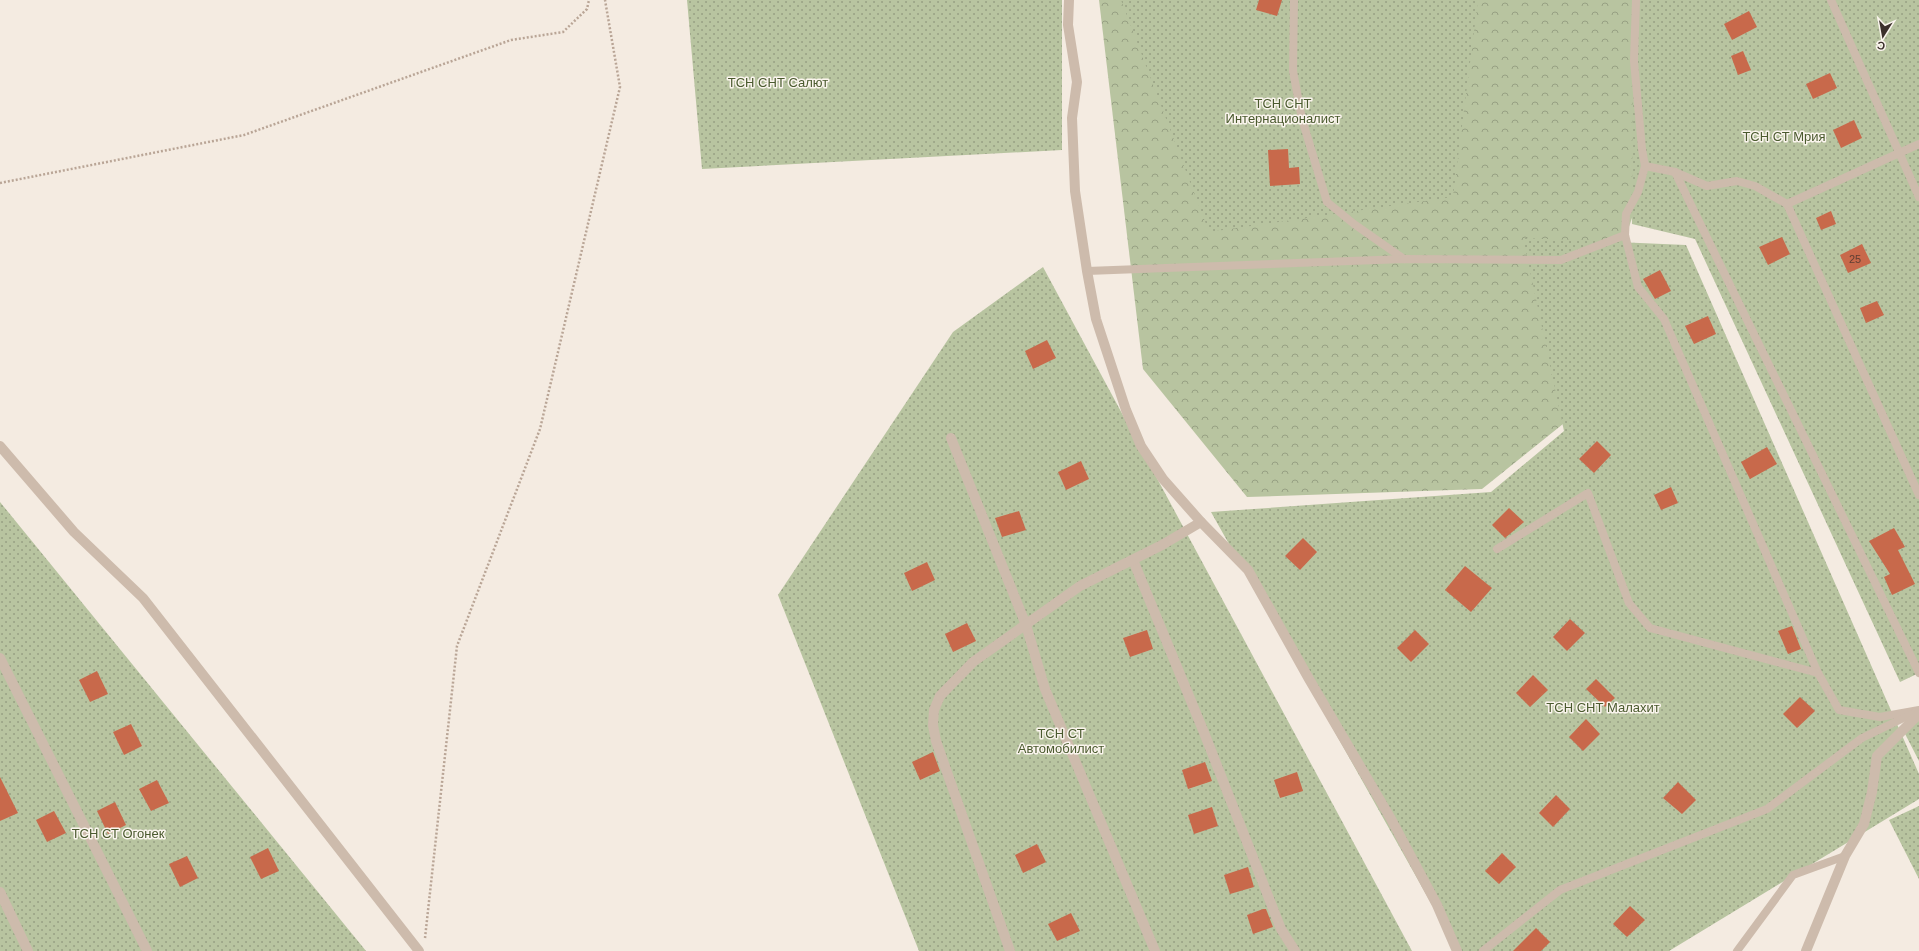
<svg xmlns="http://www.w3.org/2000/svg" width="1919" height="951" font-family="Helvetica,sans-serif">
<defs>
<pattern id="forest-crowns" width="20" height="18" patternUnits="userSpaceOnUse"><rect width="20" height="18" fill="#b8c4a0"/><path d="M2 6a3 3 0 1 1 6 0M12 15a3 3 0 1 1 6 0" fill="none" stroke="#97a083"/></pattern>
<pattern id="garden-dots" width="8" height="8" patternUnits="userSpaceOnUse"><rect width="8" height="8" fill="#b8c4a0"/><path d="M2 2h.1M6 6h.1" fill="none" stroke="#97a083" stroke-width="1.8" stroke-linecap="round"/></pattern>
</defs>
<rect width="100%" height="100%" fill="#f4ebe1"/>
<polygon fill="url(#forest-crowns)" points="1099,0 1642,0 1641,191 1563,424 1482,489 1247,497 1143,369"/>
<g fill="url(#garden-dots)">
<polygon points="687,0 1062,0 1062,150 702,169"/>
<polygon points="1121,0 1478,0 1453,197 1209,232"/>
<polygon points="1633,0 1919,0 1919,673 1900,682 1695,239 1632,224"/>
<polygon points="1523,238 1686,245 1919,774 1919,799 1669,951 1458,951 1211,512 1491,492 1564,431"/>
<polygon points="1043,267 1412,951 919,951 778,595 953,332"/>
<polygon points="0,502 366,951 0,951"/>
<polygon points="1919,706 1919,761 1902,728"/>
<polygon points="1919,806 1919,879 1889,820"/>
</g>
<g fill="#c8694b">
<polygon points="1259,0 1282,0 1277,16 1256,10"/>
<polygon points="1749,11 1757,27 1732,40 1724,24"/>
<polygon points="1743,51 1751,70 1738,75 1731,56"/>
<polygon points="1830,73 1837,88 1813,99 1806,84"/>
<polygon points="1854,120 1862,138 1841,148 1833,130"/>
<polygon points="1288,149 1289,168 1299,167 1300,184 1270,186 1268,150"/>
<polygon points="1831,211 1836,224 1821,230 1816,218"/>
<polygon points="1782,237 1790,254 1768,265 1759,247"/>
<polygon points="1862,244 1871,263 1848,273 1840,255"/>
<polygon points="1660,270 1671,291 1655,299 1643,279"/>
<polygon points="1877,301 1884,315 1866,323 1860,308"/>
<polygon points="1708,316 1716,334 1694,344 1685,326"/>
<polygon points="1047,340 1056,358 1033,369 1025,351"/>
<polygon points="1597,441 1611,455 1594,473 1579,459"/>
<polygon points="1767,447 1777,464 1750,479 1741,462"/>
<polygon points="1081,461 1089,479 1066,490 1058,472"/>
<polygon points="1671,487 1678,503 1661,510 1654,495"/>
<polygon points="1509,508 1524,522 1505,538 1492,525"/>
<polygon points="1019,511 1026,530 1002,537 995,518"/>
<polygon points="1894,528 1905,547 1898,550 1915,584 1892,595 1884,577 1890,574 1869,541"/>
<polygon points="1303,538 1317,552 1300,570 1285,556"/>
<polygon points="927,562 935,580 912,591 904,573"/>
<polygon points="1465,566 1492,588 1471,612 1445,590"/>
<polygon points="1570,619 1585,633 1567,651 1553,637"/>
<polygon points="967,623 976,641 953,652 945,634"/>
<polygon points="1792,626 1801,649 1788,654 1778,631"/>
<polygon points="1147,630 1153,649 1130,657 1123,638"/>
<polygon points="1415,630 1429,644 1411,662 1397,648"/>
<polygon points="97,671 108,694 90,702 79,680"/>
<polygon points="1533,675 1548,690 1530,707 1516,693"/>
<polygon points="1596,679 1615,698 1605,707 1586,689"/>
<polygon points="1800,697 1815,711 1797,728 1783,714"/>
<polygon points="1586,719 1600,734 1583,751 1569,737"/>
<polygon points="131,724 142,746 124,755 113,732"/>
<polygon points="933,752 940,771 920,780 912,762"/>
<polygon points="1205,762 1212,781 1188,789 1182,770"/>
<polygon points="1297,772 1303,791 1280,798 1274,780"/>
<polygon points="0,777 18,813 0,821"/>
<polygon points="157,780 169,803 151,811 139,789"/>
<polygon points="1678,782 1696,800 1682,814 1663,798"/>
<polygon points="1556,795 1570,809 1553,827 1539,813"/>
<polygon points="115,802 126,825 108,834 97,811"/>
<polygon points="1212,807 1218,826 1194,834 1188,815"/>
<polygon points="54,811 66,833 47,842 36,820"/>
<polygon points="1037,844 1046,862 1023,873 1015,855"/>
<polygon points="268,848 279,871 261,879 250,857"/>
<polygon points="1502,853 1516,867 1499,884 1485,871"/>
<polygon points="187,856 198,878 180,887 169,864"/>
<polygon points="1248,867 1254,887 1230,894 1224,875"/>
<polygon points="1630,906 1645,920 1627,937 1613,924"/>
<polygon points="1263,909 1266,909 1273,927 1253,934 1247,915"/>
<polygon points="1071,913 1080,931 1057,941 1048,924"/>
<polygon points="1536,928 1550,942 1541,951 1513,951"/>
</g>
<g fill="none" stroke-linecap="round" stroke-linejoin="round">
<g stroke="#b9a596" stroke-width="2.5" stroke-dasharray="2 2" stroke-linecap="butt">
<polyline points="0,183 244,135 511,40 563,32 587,9 589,0"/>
<polyline points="425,938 457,646 540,429 620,87 605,0"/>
</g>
<g stroke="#cdbbac" stroke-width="8">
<polyline points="1294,0 1293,71 1302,119 1327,202 1354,224 1404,259"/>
<polyline points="1636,0 1634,61 1642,149 1645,166 1638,192 1626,214 1625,235 1638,287 1664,319 1818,673 1839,710 1880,717 1919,710"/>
<polyline points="1831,0 1919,197"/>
<polyline points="1645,166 1675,172 1707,186 1737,181 1755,186 1787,204 1919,495"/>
<polyline points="1675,172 1919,673"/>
<polyline points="1787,204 1919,144"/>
<polyline points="1087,271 1404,259 1561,260 1625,235"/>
<polyline points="1497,549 1588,493 1629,603 1650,628 1818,673"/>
<polyline points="1483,951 1560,890 1767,809 1862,738 1914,713"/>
<polyline points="1737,951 1793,875 1845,856"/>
</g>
<g stroke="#cdbbac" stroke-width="10">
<polyline points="1069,0 1068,25 1077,82 1072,118 1075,191 1087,271 1096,319 1126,410 1141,446 1163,479 1201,522 1248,570 1309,679 1391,819 1437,905 1457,951"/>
<polyline points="951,438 1026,625 1045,689 1155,951"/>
<polyline points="0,446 74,532 143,598 419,951"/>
<polyline points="1133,560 1205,735 1281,929 1295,951"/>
<polyline points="0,658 147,951"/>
<polyline points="0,892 28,951"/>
<polyline points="1010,951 936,741 933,725 934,710 940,696 973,662 1080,586 1162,545 1201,522"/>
<polyline points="1806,951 1845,856 1864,824 1872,792 1877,756 1919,714"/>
</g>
</g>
<g text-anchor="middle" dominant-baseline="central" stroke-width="3" stroke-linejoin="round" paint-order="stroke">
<g font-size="11" fill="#5e3e33">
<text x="1855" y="259">25</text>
</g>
<g font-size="13" fill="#4a5a2e" stroke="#fbf5ee">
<text x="778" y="82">ТСН СНТ Салют</text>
<text x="1283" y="103">ТСН СНТ<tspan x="1283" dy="15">Интернационалист</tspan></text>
<text x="1784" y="136">ТСН СТ Мрия</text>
<text x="1603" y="707">ТСН СНТ Малахит</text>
<text x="1061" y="733">ТСН СТ<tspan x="1061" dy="15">Автомобилист</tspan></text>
<text x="118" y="833">ТСН СТ Огонек</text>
</g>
</g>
<g transform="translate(1883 36) rotate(191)" stroke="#fbf5ee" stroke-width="3" paint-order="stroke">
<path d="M0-3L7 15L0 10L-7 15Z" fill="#3b302b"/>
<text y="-6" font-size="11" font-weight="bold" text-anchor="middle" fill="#3b302b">С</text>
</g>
</svg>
